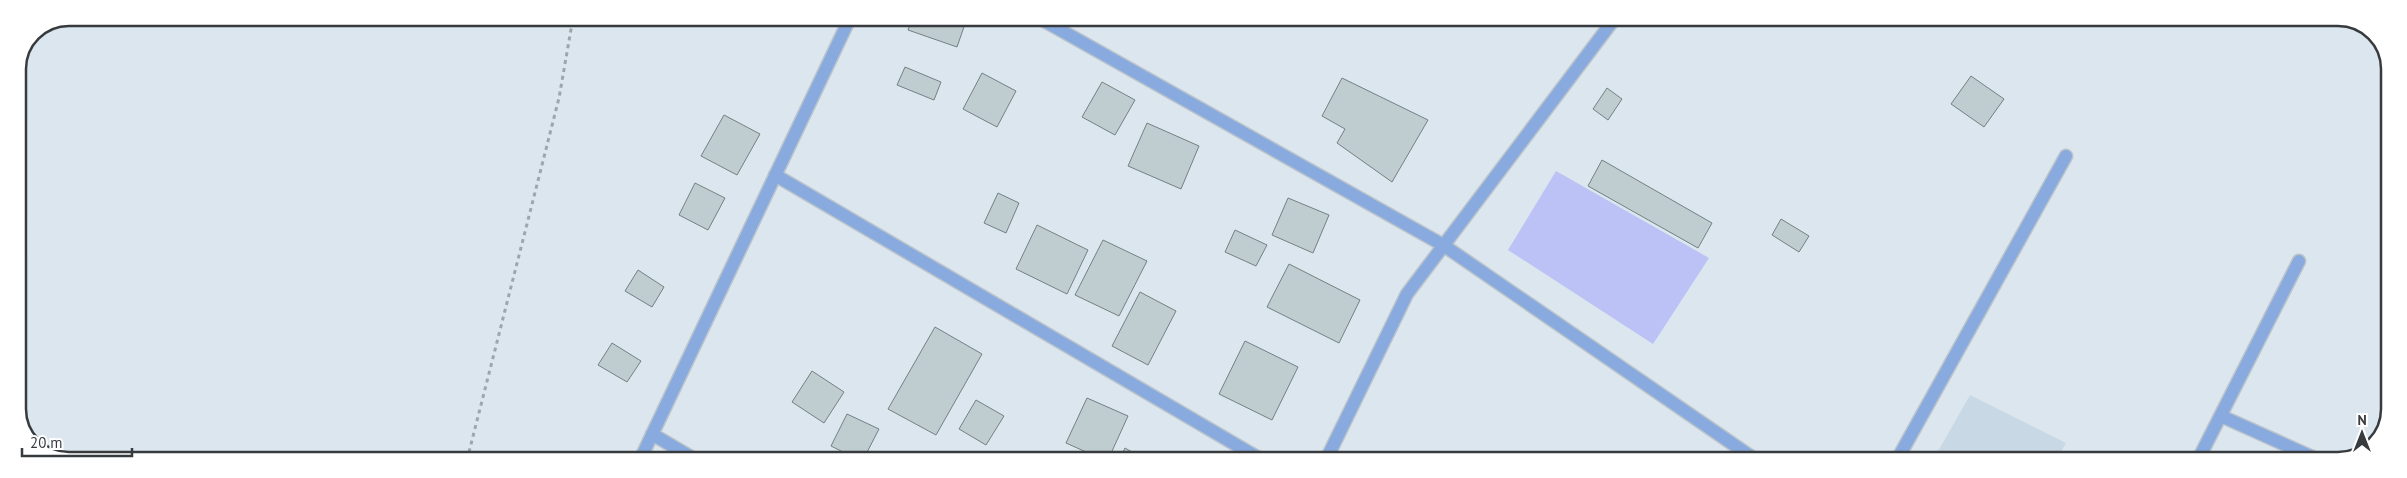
<svg xmlns="http://www.w3.org/2000/svg" width="2407" height="478" font-family="'PT Sans',sans-serif">
  <style>
    .built { fill: #c8d9e5 }
    .green { fill: #bcc2f5 }
    .building { fill: #c0cdd0; stroke: #748083 }
    .lines { fill: none; stroke-linecap: round; stroke-linejoin: round }
    .minor-casing { stroke: #bbc4cb; stroke-width: 15 }
    .path { stroke: #9ea6ac; stroke-width: 3; stroke-dasharray: 4 4; stroke-linecap: butt }
    .minor { stroke: #88aade; stroke-width: 12 }
    .rim { fill: none; stroke: #373b3e; stroke-width: 2.5 }
  </style>
  <rect width="100%" height="100%" fill="#dce6ee"/>
  <path class="built" d="M1970,395L2066,443L2056,460H1933Z"/>
  <path class="green" d="M1556,171L1709,258L1653,344L1508,250Z"/>
  <path class="building" d="M912,18H967L957,47L908,30Z
    M905,67L941,82L934,100L897,85Z
    M982,73L1016,91L997,127L963,109Z
    M1971,76L2004,99L1984,127L1951,104Z
    M1342,78L1428,120L1392,182L1337,143L1345,129L1322,116Z
    M1102,82L1135,100L1115,135L1082,117Z
    M1607,88L1622,99L1608,120L1593,109Z
    M724,115L760,134L737,175L701,156Z
    M1147,123L1199,146L1181,189L1128,166Z
    M1602,160L1712,223L1698,248L1588,186Z
    M695,183L725,198L708,230L679,215Z
    M998,193L1019,203L1006,233L984,223Z
    M1288,198L1329,215L1313,253L1272,235Z
    M1781,219L1809,236L1799,252L1772,235Z
    M1037,225L1088,250L1067,294L1016,269Z
    M1235,230L1267,245L1256,266L1225,252Z
    M1103,240L1147,261L1119,316L1075,295Z
    M1289,264L1360,300L1339,343L1267,307Z
    M638,270L664,287L652,307L625,291Z
    M1140,292L1176,311L1148,365L1112,346Z
    M935,327L982,354L936,435L888,409Z
    M1245,341L1298,367L1272,420L1219,394Z
    M612,343L641,361L627,382L598,365Z
    M812,371L844,392L824,423L792,402Z
    M1087,398L1128,416L1108,460H1104L1066,443Z
    M976,400L1004,416L986,445L959,429Z
    M847,414L879,429L863,460H859L831,446Z
    M2389,415V419L2379,435L2377,433Z
    M1125,448L1146,460H1119Z
    M886,454L896,460H883Z"/>
  <g class="lines">
    <g class="minor-casing">
      <path id="minor" d="M1039,18L1443,245L1756,460
        M775,175L1262,460
        M2221,416L2319,460
        M652,434L696,460
        M640,460L850,18
        M1326,460L1407,294L1615,18
        M1897,460L2066,156
        M2198,460L2299,261"/>
    </g>
    <path class="path" d="M467,460L559,98L573,18"/>
    <use href="#minor" class="minor"/>
  </g>
  <path d="M0 0H2407V478H0ZM69 26H2338A43 43 0 0 1 2381 69V409A43 43 0 0 1 2338 452H69A43 43 0 0 1 26 409V69A43 43 0 0 1 69 26Z" fill="#fff" fill-rule="evenodd"/>
  <path class="rim" d="M69 26H2338A43 43 0 0 1 2381 69V409A43 43 0 0 1 2338 452H69A43 43 0 0 1 26 409V69A43 43 0 0 1 69 26Z"/>
  <g transform="translate(2362 433)" stroke="#ffffff" stroke-width="4" paint-order="stroke">
  <path d="M0-4L9 19L0 12L-9 19Z" fill="#373b3e"/>
  <text y="-8" font-size="14" font-weight="bold" text-anchor="middle" fill="#373b3e">N</text>
  </g>
  <path d="M22 448v8h110v-8" fill="none" stroke="#373b3e" stroke-width="2.5"/>
  <text x="30" y="448" font-size="15" fill="#373b3e" stroke="#ffffff" stroke-width="4" paint-order="stroke">20 m</text>
</svg>
